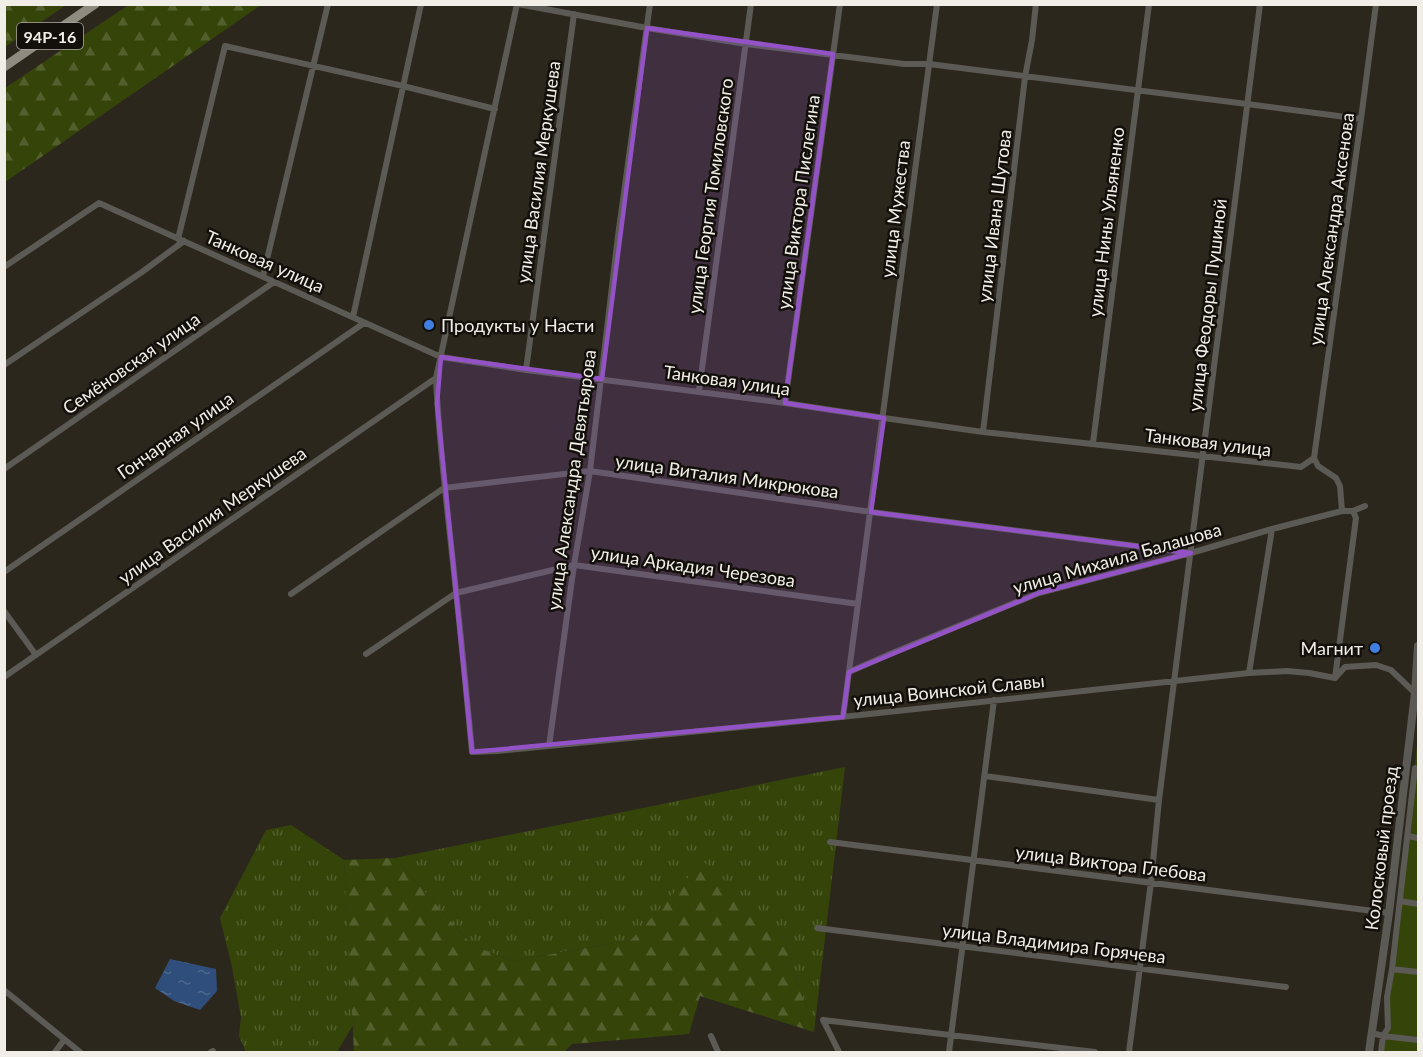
<svg xmlns="http://www.w3.org/2000/svg" width="1423" height="1057" font-family="Lato,sans-serif">
  <style>
    .grass { fill: url(#grass-tufts) }
    .forest { fill: url(#forest-firs) }
    .garden { fill: #35450a }
    .water { fill: url(#water-ripples) }
    .lines { fill: none; stroke-linecap: round; stroke-linejoin: round }
    .minor { stroke: #5c5a54; stroke-width: 6 }
    .tertiary { stroke: #5c5a54; stroke-width: 8 }
    .primary { stroke: #8f8b80; stroke-width: 9 }
    .marked { fill: #9353c7; fill-opacity: 0.2; stroke: #9353c7; stroke-width: 4.5; stroke-linejoin: round }
    .shop-dot { fill: #3f7fe0; stroke: #13100c; stroke-width: 2 }
    .labels { text-anchor: middle; dominant-baseline: central; stroke-width: 5; stroke-linejoin: round; paint-order: stroke }
    .shield { fill: #13100c; stroke: #aeaba5; stroke-width: 1.5 }
    .shield-label { font-size: 16px; font-weight: bold; fill: #f1eee7 }
    .street-label { font-size: 18px; fill: #f1eee7; stroke: #13100c }
    .poi-label { font-size: 18px; fill: #f1eee7; stroke: #13100c; text-anchor: start }
  </style>
  <defs>
    <pattern id="grass-tufts" width="24" height="20" patternUnits="userSpaceOnUse" patternTransform="scale(1.5)"><rect width="24" height="20" fill="#35450a"/><path d="M3 7l-1-3M5 7V3M7 7l1-3M15 17l-1-3M17 17v-4M19 17l1-3" fill="none" stroke="#53602e"/></pattern>
    <pattern id="forest-firs" width="22" height="20" patternUnits="userSpaceOnUse" patternTransform="scale(1.5)"><rect width="22" height="20" fill="#35450a"/><path d="M5 1l3.5 6h-7zM16 11l3.5 6h-7z" fill="#53602e"/></pattern>
    <pattern id="water-ripples" width="26" height="14" patternUnits="userSpaceOnUse" patternTransform="scale(1.5)"><rect width="26" height="14" fill="#2f4e7b"/><path d="M2 4q2-2 4 0t4 0M15 11q2-2 4 0t4 0" fill="none" stroke="#4e688e"/></pattern>
  </defs>
  <rect width="100%" height="100%" fill="#2c271d"/>
  <path class="grass" d="M845,767L814,1032L781,932L631,940L512,961L472,945L395,858Z
    M291,825L344,860L353,1025L337,1052H246L239,1036L241,1017L232,967L220,918L266,830Z"/>
  <path class="forest" d="M5,4H66V5L5,47Z
    M130,4L261,5L5,182V88Z
    M395,858L472,945L512,961L631,940L703,861L781,932L814,1032L700,996L689,1034L572,1044L564,1052H354L344,860Z"/>
  <path class="garden" d="M1418,736V1052H1382Z"/>
  <path class="water" d="M170,959L216,969L217,991L200,1010L174,1001L155,988Z"/>
  <g class="lines">
    <path class="minor" d="M518,4L647,28L746,44L904,64H929L1247,104L1361,119
      M178,239L225,46L403,86L495,109
      M4,267L99,203L441,357L526,370L785,403L884,418L983,432L1301,467L1314,458L1318,466L1336,478L1340,486L1342,511
      M263,276L328,4
      M353,317L421,4
      M4,365L142,272L184,241
      M526,370L574,14
      M436,378C439,449 449,521 456,592C462,645 467,699 472,752L497,751L832,718L1249,673L1287,671L1309,673L1335,678
      M699,391L751,4
      M785,403L840,4
      M983,432L1025,77L1032,40L1036,4
      M1093,443L1149,4
      M1314,458L1361,119L1376,4
      M4,469L274,282
      M4,572L364,323
      M291,594L444,488L590,471L871,512L1191,553
      M4,611L36,655
      M366,654L456,593L574,565L858,604
      M849,672L890,654L1039,593L1191,553L1272,529L1342,511H1353L1365,506
      M1249,673L1272,529
      M4,677L436,378L517,4
      M1335,678L1356,518L1353,511
      M1335,678L1345,667L1376,665L1391,670L1415,693H1418
      M843,717L937,4
      M549,746L574,565L590,471L618,236L650,4
      M985,776L1159,800
      M1408,836L1418,838
      M830,842L1389,913
      M1400,901L1418,904
      M817,928L1286,987
      M1392,969L1418,972
      M4,990L80,1052
      M823,1020L1095,1052
      M823,1020L839,1052
      M1372,1033L1383,1036L1418,1040
      M711,1036L718,1052
      M55,1052L64,1040
      M211,1052L213,1051
      M949,1052L994,700
      M1129,1052L1151,882L1159,800L1260,4
      M1381,1052L1383,1036L1388,1028L1387,997L1392,969L1415,768L1418,769"/>
    <path class="tertiary" d="M1369,1052L1389,913L1415,693L1418,646"/>
    <path class="primary" d="M4,67L95,4"/>
  </g>
  <path class="marked" d="M647,28L833,54L785,403L884,418L871,512L1191,553L1039,593L849,672L843,717L472,752L437,404L441,357L602,379Z"/>
  <g class="shop-dot">
    <circle cx="429" cy="325" r="6"/>
    <circle cx="1375" cy="648" r="6"/>
  </g>
  <g class="labels">
    <rect class="shield" x="17" y="23" width="66" height="26" rx="4.5"/>
    <g class="shield-label">
      <text x="50" y="36">94Р-16</text>
    </g>
    <g class="street-label">
      <text transform="translate(538 172) rotate(-82)">улица Василия Меркушева</text>
      <text transform="translate(710 196) rotate(-82)">улица Георгия Томиловского</text>
      <text transform="translate(798 202) rotate(-82)">улица Виктора Пислегина</text>
      <text transform="translate(895 209) rotate(-83)">улица Мужества</text>
      <text transform="translate(994 216) rotate(-83)">улица Ивана Шутова</text>
      <text transform="translate(1106 222) rotate(-83)">улица Нины Ульяненко</text>
      <text transform="translate(1331 229) rotate(-82)">улица Александра Аксенова</text>
      <text transform="translate(265 261) rotate(24)">Танковая улица</text>
      <text transform="translate(1207 305) rotate(-83)">улица Феодоры Пушиной</text>
      <text transform="translate(131 363) rotate(-35)">Семёновская улица</text>
      <text transform="translate(727 380) rotate(8)">Танковая улица</text>
      <text transform="translate(175 435) rotate(-35)">Гончарная улица</text>
      <text transform="translate(1208 442) rotate(7)">Танковая улица</text>
      <text transform="translate(727 476) rotate(8)">улица Виталия Микрюкова</text>
      <text transform="translate(571 480) rotate(-82)">улица Александра Девятьярова</text>
      <text transform="translate(212 515) rotate(-35)">улица Василия Меркушева</text>
      <text transform="translate(1117 558) rotate(-16)">улица Михаила Балашова</text>
      <text transform="translate(693 566) rotate(8)">улица Аркадия Черезова</text>
      <text transform="translate(949 690) rotate(-6)">улица Воинской Славы</text>
      <text transform="translate(1381 848) rotate(-83)">Колосковый проезд</text>
      <text transform="translate(1111 863) rotate(7)">улица Виктора Глебова</text>
      <text transform="translate(1054 943) rotate(7)">улица Владимира Горячева</text>
    </g>
    <g class="poi-label">
      <text x="441" y="325">Продукты у Насти</text>
      <text x="1363" y="648" text-anchor="end">Магнит</text>
    </g>
  </g>
  <rect width="1423" height="1057" fill="none" stroke="#f1eee7" stroke-width="12"/>
</svg>
